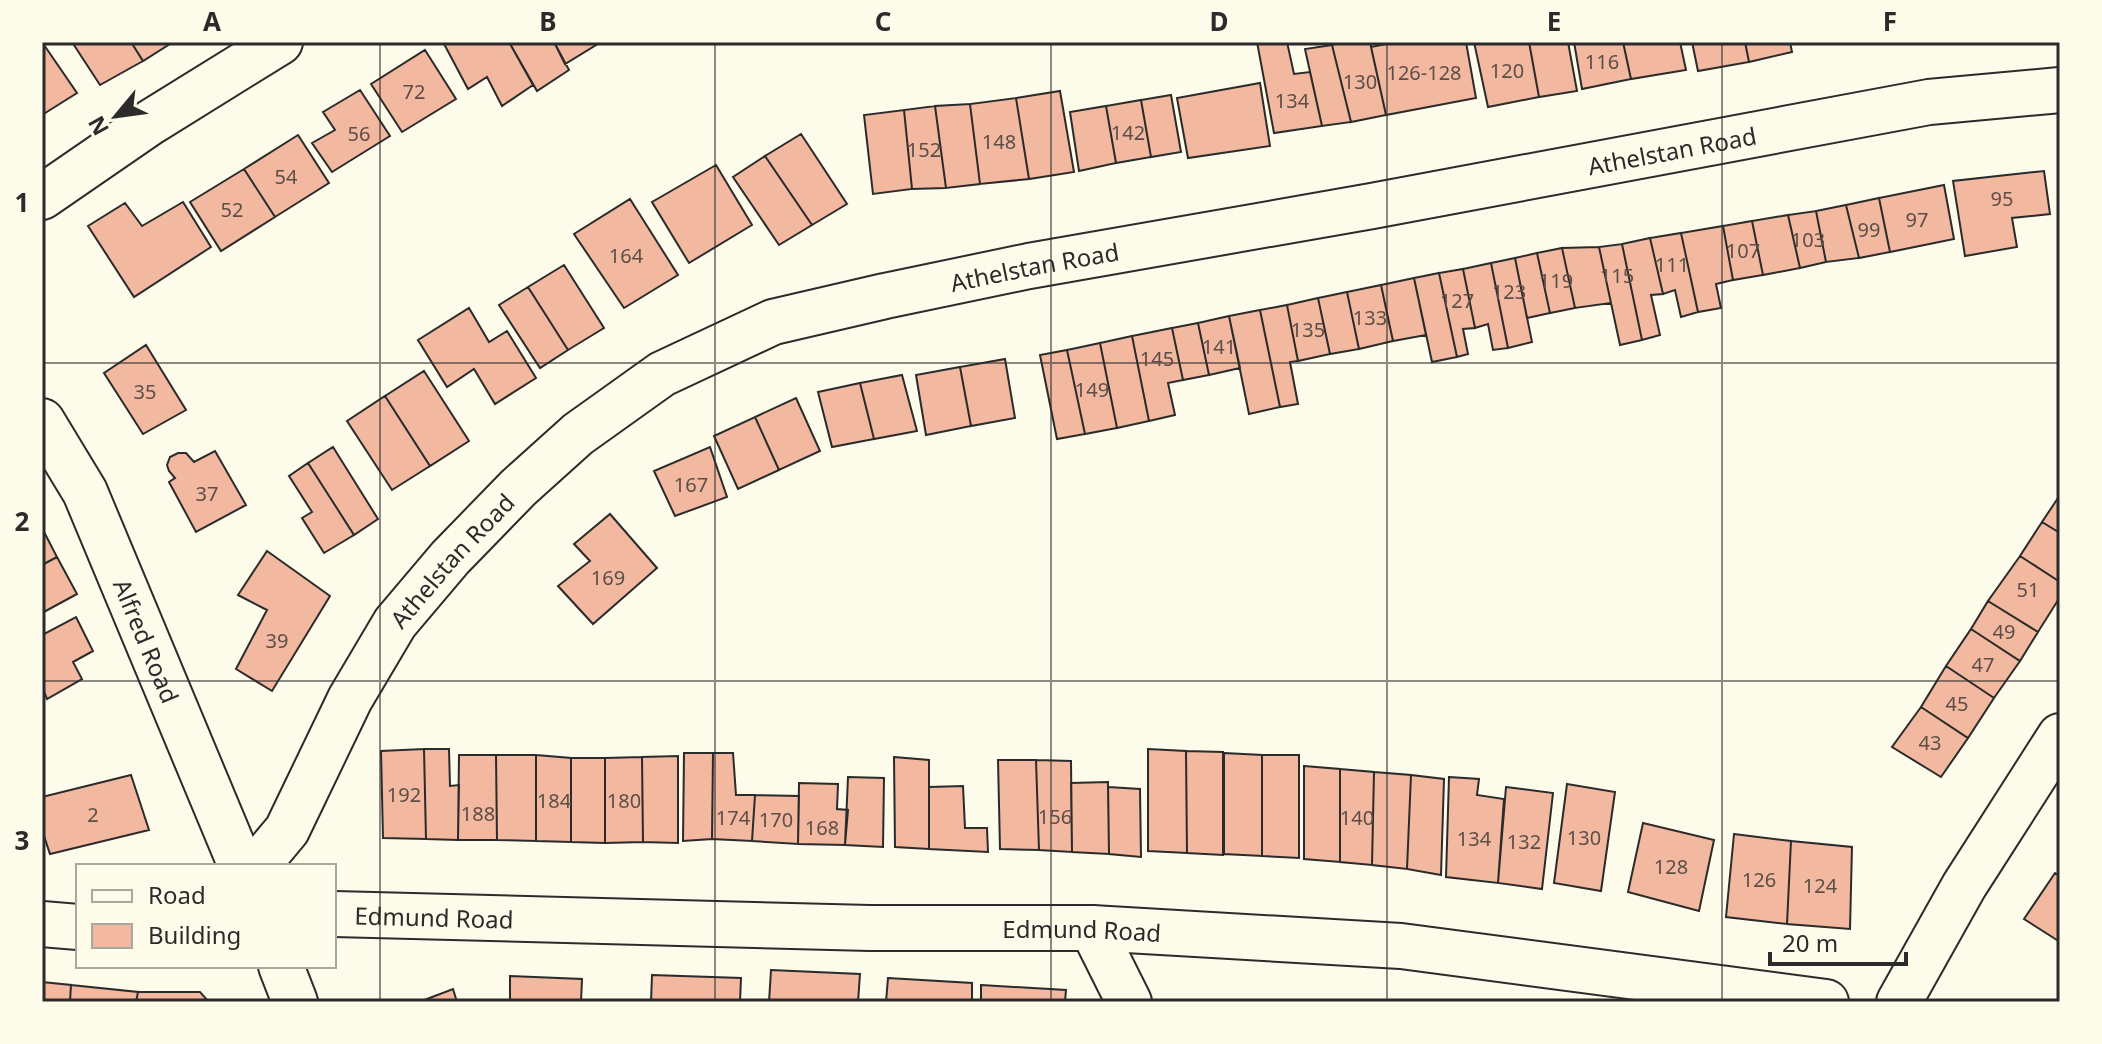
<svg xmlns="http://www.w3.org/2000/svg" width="2102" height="1044" font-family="'Noto Sans',sans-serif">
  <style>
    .building { fill: #f2b8a0; stroke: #2b2b2b; stroke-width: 2 }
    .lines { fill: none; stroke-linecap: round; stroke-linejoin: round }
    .minor-casing { stroke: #2b2b2b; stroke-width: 48 }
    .minor { stroke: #fdfbea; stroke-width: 44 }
    .grid { fill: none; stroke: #2b2b2b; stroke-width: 2; stroke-opacity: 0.55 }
    .labels { text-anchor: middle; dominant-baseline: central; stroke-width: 6; stroke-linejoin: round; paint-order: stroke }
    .number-label { font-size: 20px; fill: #5d4e48 }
    .street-label { font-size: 24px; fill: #2b2b2b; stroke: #fdfbea }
    .neatline { fill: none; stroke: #2b2b2b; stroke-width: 3 }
    .grid-label { font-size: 26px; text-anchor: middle; font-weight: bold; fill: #2b2b2b }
  </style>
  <rect width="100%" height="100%" fill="#fdfbea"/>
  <path class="building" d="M42,42L77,93L42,115Z
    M72,42H131L143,61L100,85Z
    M131,42H173L143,61Z
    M443,42H509L533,85L502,106L487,77L468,89Z
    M509,42H554L569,70L537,91Z
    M554,42H601L565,64Z
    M1257,42H1287L1294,74L1310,72L1322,126L1274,133Z
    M1342,42H1370L1386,115L1351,122L1332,45Z
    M1396,42H1466L1476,98L1386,115L1371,47Z
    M1474,42H1529L1539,97L1488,107Z
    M1529,42H1568L1577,91L1539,97Z
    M1574,42H1623L1631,79L1582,89Z
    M1623,42H1680L1686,70L1631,79Z
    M1692,42H1745L1749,62L1698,71Z
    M1745,42H1790L1792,52L1749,62Z
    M1332,45L1351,122L1322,126L1305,49Z
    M425,50L456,99L402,132L371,84Z
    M1260,83L1270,146L1188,158L1177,98Z
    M360,90L390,136L332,172L312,143L335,130L323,112Z
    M1060,91L1074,172L1029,179L1016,98Z
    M1171,95L1181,152L1151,157L1141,100Z
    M1016,98L1029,179L980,184L970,104Z
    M1141,100L1151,157L1116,163L1106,106Z
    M970,104L980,184L946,188L935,106Z
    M935,106L946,188L912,189L904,110Z
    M1106,106L1116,163L1079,171L1070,112Z
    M904,110L912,189L873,194L864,115Z
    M801,134L847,204L812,225L765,156Z
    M298,135L329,183L275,217L244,169Z
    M765,156L812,225L779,245L733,177Z
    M716,165L752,225L689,263L652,202Z
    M244,169L275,217L221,251L190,202Z
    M2044,171L2050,214L2012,218L2017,247L1965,256L1953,181Z
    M1944,185L1954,239L1890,252L1879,198Z
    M1879,198L1890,252L1859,258L1846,205Z
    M630,199L678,275L624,308L574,234Z
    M183,202L211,247L134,297L88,226L125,203L142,226Z
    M1846,205L1859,258L1826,262L1816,211Z
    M1816,211L1826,262L1800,268L1788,215Z
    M1788,215L1800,268L1763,275L1752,221Z
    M1752,221L1763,275L1733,280L1723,226Z
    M1723,226L1733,280L1716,284L1721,308L1698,312L1681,233Z
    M1681,233L1698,312L1681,317L1675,290L1663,294L1650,238Z
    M1650,238L1663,294L1651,295L1660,335L1642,340L1622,244Z
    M1622,244L1642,340L1620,345L1599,247Z
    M1599,247L1611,303L1575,308L1562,248Z
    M1562,248L1575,308L1550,313L1537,253Z
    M1537,253L1550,313L1527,318L1515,258Z
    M1515,258L1532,342L1508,348L1491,263Z
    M1491,263L1508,348L1493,350L1488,324L1475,328L1463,269Z
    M564,265L604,328L568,350L528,287Z
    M1463,269L1475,328L1463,329L1468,354L1457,357L1439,273Z
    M1439,273L1457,357L1432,362L1414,278Z
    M1414,278L1426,335L1393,341L1381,285Z
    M1381,285L1393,341L1359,349L1347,292Z
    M528,287L568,350L540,368L499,305Z
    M1347,292L1359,349L1330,354L1318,298Z
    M1318,298L1330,354L1298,361L1287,305Z
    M1287,305L1298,361L1290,362L1298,404L1280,407L1260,310Z
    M469,308L489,342L507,331L536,378L495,404L474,369L447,387L418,340Z
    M1260,310L1280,407L1249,414L1229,316Z
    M1229,316L1240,368L1209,375L1198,323Z
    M1198,323L1209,375L1183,380L1172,328Z
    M1172,328L1183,380L1168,383L1175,415L1149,421L1132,336Z
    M1132,336L1149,421L1117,428L1100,343Z
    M1100,343L1117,428L1085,434L1067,350Z
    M146,345L186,410L143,434L104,373Z
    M1067,350L1085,434L1057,439L1040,355Z
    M1005,359L1015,418L971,426L960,367Z
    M960,367L971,426L926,435L916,375Z
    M424,371L469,441L430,466L385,396Z
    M902,375L917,431L874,439L860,383Z
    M860,383L874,439L832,447L818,392Z
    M385,396L430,466L392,490L347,421Z
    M796,398L820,451L779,470L755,417Z
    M755,417L779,470L738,489L714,436Z
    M333,447L378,519L354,535L308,463Z
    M710,447L727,497L675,516L654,471Z
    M215,451L246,505L196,532L169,482L175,478L169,471L167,465L170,457L178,453H186L194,462Z
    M308,463L354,535L324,553L302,518L312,512L289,476Z
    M2060,495V533L2042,522Z
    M610,514L657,568L593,624L558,586L590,561L574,544Z
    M2042,522L2060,533V582L2020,556Z
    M42,528L57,557L42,565Z
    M267,551L330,596L272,691L236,669L267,610L238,595Z
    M2020,556L2060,582V597L2038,632L1988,601Z
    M57,557L77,594L42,613V565Z
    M1988,601L2038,632L2020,661L1971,629Z
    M76,617L93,651L73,662L82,679L47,699L42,686V635Z
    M1971,629L2020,661L1994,698L1946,666Z
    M1946,666L1994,698L1968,738L1921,707Z
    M1921,707L1968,738L1941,777L1892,747Z
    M424,749L426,839L383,838L381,751Z
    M424,749H449L450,786L459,785L458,840L426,839Z
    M1148,749L1186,751L1187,853L1148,851Z
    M1186,751L1223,752V855L1187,853Z
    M684,753H713L712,839L683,841Z
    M713,753H733L736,795H755L752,841L712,839Z
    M1224,753L1262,755V856L1224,854Z
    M459,755H496L497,840H458Z
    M496,755H536V841L497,840Z
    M536,755L571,758V842L536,841Z
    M1262,755H1299V858L1262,856Z
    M678,756V843L643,842L642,757Z
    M642,757L643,842L605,843V758Z
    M894,757L929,760V849L895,847Z
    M571,758H605V843L571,842Z
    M998,760H1036L1039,850L1000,849Z
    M1036,760L1071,761L1072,852L1039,850Z
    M1304,766L1340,769V862L1304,859Z
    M1340,769L1374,772L1372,865L1340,862Z
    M1374,772L1411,775L1407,869L1372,865Z
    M131,775L149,830L50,854L42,830V797Z
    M1411,775L1444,779L1441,875L1407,869Z
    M848,777L884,778L883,847L845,845Z
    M1449,777L1479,779L1477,795L1504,799L1498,883L1446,877Z
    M1108,782L1109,854L1072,852L1071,783Z
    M799,783L838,784L837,809L848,810L845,845L798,844Z
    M1567,784L1615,792L1601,891L1554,883Z
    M963,786L965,828H987L988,852L929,849V787Z
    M1108,787L1140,789L1141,857L1109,854Z
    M1506,787L1553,793L1542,889L1498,883Z
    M755,795L799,796L798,844L752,841Z
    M1643,823L1714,840L1699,911L1628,892Z
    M1734,834L1791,841L1787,924L1726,917Z
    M1791,841L1852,847L1850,929L1787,924Z
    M2055,873L2060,876V942L2024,919Z
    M771,970L860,974L858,1002H769Z
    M652,975L741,978L740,1002H651Z
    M510,976L582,979L581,1002H510Z
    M888,978L972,983V1002H886Z
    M42,982L71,985L70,1002H42Z
    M71,985L138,992L136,1002H70Z
    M981,985L1066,990L1065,1002H981Z
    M453,989L457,1002H419Z
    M138,992H200L209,1002H136Z"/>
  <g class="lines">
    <g class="minor-casing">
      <g id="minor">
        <path d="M42,197L151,122L280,42"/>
        <path id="s1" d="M42,421L85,492L241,866"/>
        <path id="s2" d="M253,866L267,854L287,830L350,699L395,623L450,558L518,488L578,434L662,374L773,322L885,296L1029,266L1372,206L1929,102L2060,90"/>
        <path id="s3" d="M334,914L870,928H1092L1401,946L1826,1002"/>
        <path d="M42,924L78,927"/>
        <path d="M1092,928L1129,1002"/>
        <path d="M281,966L295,1002"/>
        <path d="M1899,1002L1964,886L2060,736"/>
      </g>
    </g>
    <use href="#minor" class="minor"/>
  </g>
  <path class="grid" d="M380,42V1002M715,42V1002M1051,42V1002M1387,42V1002M1722,42V1002M42,363H2060M42,681H2060"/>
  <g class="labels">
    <g class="number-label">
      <text x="1602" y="61">116</text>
      <text x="1507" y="70">120</text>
      <text x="1424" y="72">126-128</text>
      <text x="1360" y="81">130</text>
      <text x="414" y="91">72</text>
      <text x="1292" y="100">134</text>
      <text x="1128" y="132">142</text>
      <text x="359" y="133">56</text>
      <text x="999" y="141">148</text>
      <text x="924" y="149">152</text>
      <text x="286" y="176">54</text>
      <text x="2002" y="198">95</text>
      <text x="232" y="209">52</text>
      <text x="1917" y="219">97</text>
      <text x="1869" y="229">99</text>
      <text x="1808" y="239">103</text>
      <text x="1743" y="250">107</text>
      <text x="626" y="255">164</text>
      <text x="1672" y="264">111</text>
      <text x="1617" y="275">115</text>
      <text x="1556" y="280">119</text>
      <text x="1509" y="291">123</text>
      <text x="1457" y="300">127</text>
      <text x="1370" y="317">133</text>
      <text x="1308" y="329">135</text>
      <text x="1219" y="346">141</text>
      <text x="1157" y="358">145</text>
      <text x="1092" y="389">149</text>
      <text x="145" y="391">35</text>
      <text x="691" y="484">167</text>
      <text x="207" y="493">37</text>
      <text x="608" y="577">169</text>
      <text x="2028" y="589">51</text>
      <text x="2004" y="631">49</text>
      <text x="277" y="640">39</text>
      <text x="1983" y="664">47</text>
      <text x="1957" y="703">45</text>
      <text x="1930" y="742">43</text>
      <text x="404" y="794">192</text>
      <text x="554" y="800">184</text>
      <text x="624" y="800">180</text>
      <text x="478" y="813">188</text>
      <text x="93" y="814">2</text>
      <text x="1055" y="816">156</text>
      <text x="733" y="817">174</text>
      <text x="1357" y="817">140</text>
      <text x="776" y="819">170</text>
      <text x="822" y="827">168</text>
      <text x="1584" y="837">130</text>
      <text x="1474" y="838">134</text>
      <text x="1524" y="841">132</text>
      <text x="1671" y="866">128</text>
      <text x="1759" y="879">126</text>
      <text x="1820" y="885">124</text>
    </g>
    <g class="street-label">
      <text stroke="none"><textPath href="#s2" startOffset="1688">Athelstan Road</textPath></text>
      <text stroke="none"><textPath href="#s2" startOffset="1040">Athelstan Road</textPath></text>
      <text stroke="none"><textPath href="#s2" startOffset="368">Athelstan Road</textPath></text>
      <text stroke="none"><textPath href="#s1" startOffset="244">Alfred Road</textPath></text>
      <text stroke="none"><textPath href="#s3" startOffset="100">Edmund Road</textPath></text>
      <text stroke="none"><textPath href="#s3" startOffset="748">Edmund Road</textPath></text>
    </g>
  </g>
  <rect width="2102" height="1044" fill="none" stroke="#fdfbea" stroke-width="88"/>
  <rect x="76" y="864" width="260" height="104" fill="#fdfbea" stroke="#a9a89e" stroke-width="2"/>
  <rect x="92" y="890" width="40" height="12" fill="#fdfbea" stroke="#a9a89e" stroke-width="2"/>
  <text x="148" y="904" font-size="24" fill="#2b2b2b">Road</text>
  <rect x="92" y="924" width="40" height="24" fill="#f2b8a0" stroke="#a9a89e" stroke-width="2"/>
  <text x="148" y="944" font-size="24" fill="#2b2b2b">Building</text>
  <g transform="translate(116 116) rotate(241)" stroke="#fdfbea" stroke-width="6" paint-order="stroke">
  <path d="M0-6L14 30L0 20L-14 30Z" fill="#2b2b2b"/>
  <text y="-12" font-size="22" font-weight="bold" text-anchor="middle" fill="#2b2b2b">N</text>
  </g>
  <path d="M1770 952v12h136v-12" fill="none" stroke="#2b2b2b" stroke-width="4"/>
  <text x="1782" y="952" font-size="24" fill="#2b2b2b" stroke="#fdfbea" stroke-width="6" paint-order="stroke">20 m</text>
  <rect x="44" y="44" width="2014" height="956" class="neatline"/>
  <g class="grid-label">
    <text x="212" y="31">A</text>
    <text x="548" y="31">B</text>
    <text x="883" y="31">C</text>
    <text x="1219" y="31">D</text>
    <text x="1554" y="31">E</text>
    <text x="1890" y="31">F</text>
    <text x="22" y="212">1</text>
    <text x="22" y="531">2</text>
    <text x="22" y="850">3</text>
  </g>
</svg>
